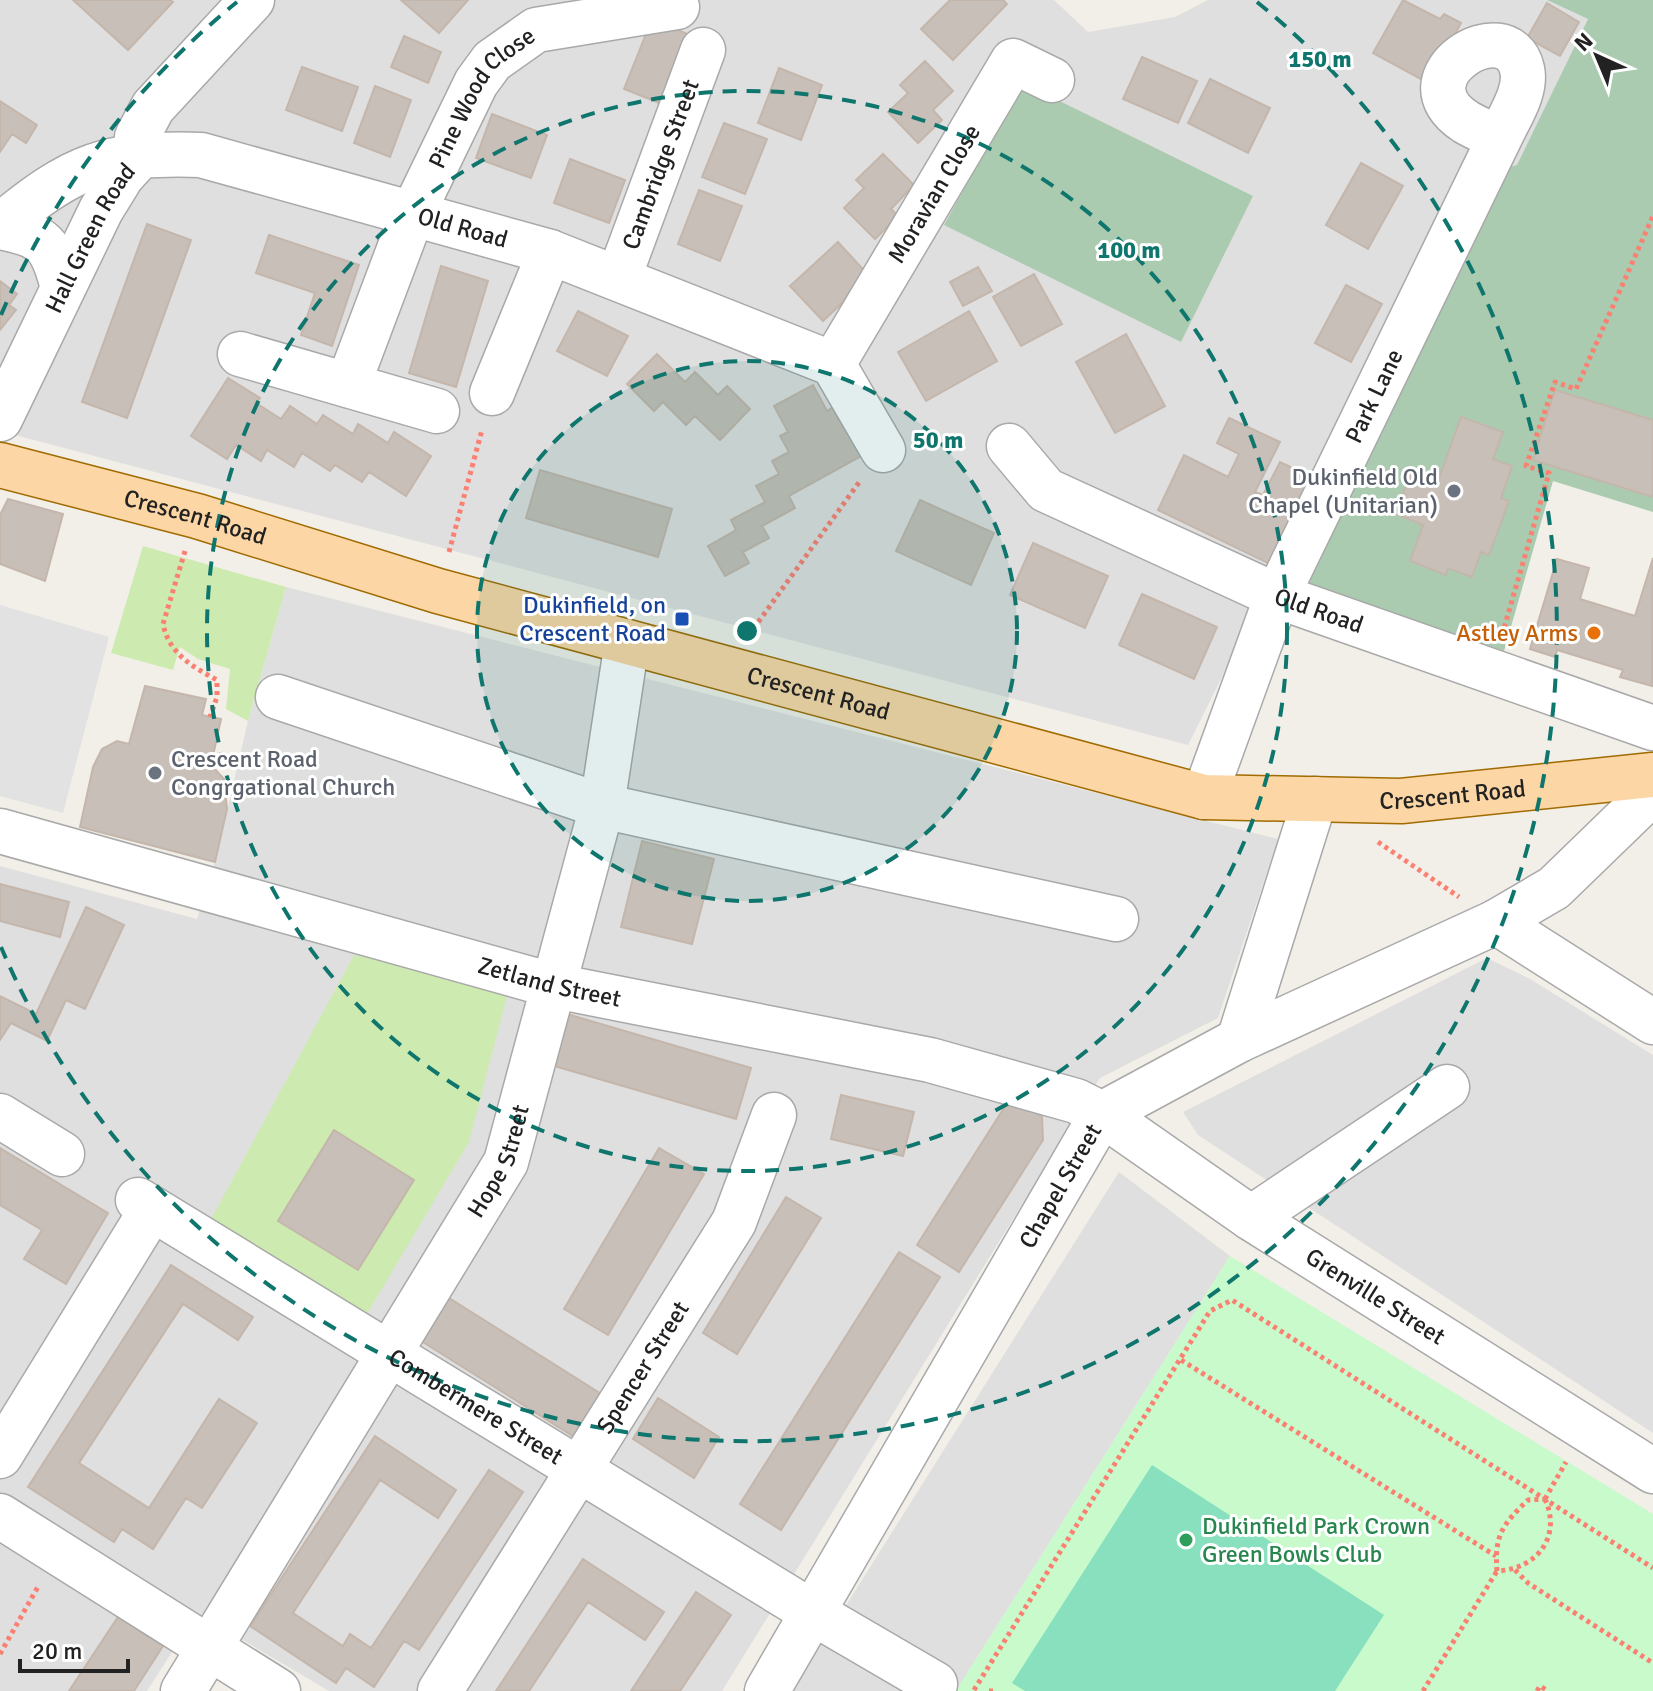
<svg xmlns="http://www.w3.org/2000/svg" width="1653" height="1691" font-family="Signika,sans-serif">
  <style>
    .residential { fill: #e0dfdf }
    .grass { fill: #cdebb0 }
    .cemetery { fill: #aacbaf }
    .park { fill: #c8facc }
    .pitch { fill: #88e0be }
    .parking { fill: #e2e2e2 }
    .building { fill: #c7bfb8; stroke: #c4b6ab; stroke-width: 2 }
    .lines { fill: none; stroke-linecap: round; stroke-linejoin: round }
    .minor-casing { stroke: #a9a9a9; stroke-width: 47 }
    .major-casing { stroke: #a06b00; stroke-width: 47 }
    .path { stroke: #fa8072; stroke-width: 5; stroke-dasharray: 4 4; stroke-linecap: butt }
    .minor { stroke: #fff; stroke-width: 44 }
    .major { stroke: #fcd6a4; stroke-width: 44 }
    .ring { fill: none; stroke: #0f766e; stroke-width: 4; stroke-dasharray: 14 10 }
    .worship-dot { fill: #6b7280; stroke: #fff; stroke-width: 3 }
    .transit-dot { fill: #1a4fb4; stroke: #fff; stroke-width: 3 }
    .food-dot { fill: #e8710a; stroke: #fff; stroke-width: 3 }
    .leisure-dot { fill: #2e9e5b; stroke: #fff; stroke-width: 3 }
    .labels { text-anchor: middle; dominant-baseline: central; stroke-width: 6; stroke-linejoin: round; paint-order: stroke }
    .street-label { font-size: 24px; fill: #222; stroke: #fff }
    .worship-label { font-size: 24px; fill: #5b616d; stroke: #fff; text-anchor: end }
    .transit-label { font-size: 24px; fill: #164399; stroke: #fff; text-anchor: end }
    .food-label { font-size: 24px; fill: #c56008; stroke: #fff; text-anchor: end }
    .leisure-label { font-size: 24px; fill: #27864d; stroke: #fff; text-anchor: start }
    .centre { fill: #0f766e; stroke: #fff; stroke-width: 4 }
    .ring-label { font-size: 24px; text-anchor: middle; font-weight: bold; fill: #0f766e; stroke: #fff; stroke-width: 6; stroke-linejoin: round; paint-order: stroke }
  </style>
  <rect width="100%" height="100%" fill="#f2efe9"/>
  <path class="residential" d="M0,0H1054L1088,32L1175,17L1208,0H1547L1588,19L1517,166L1474,173L1188,745L0,431Z
    M286,587L1278,839L1218,1018L1100,1078L722,1691H329L197,1613L147,1691H0V866L197,919L215,862L248,721Z
    M1487,958L1530,979L1653,1055V1433L1198,1135L1183,1112Z
    M1119,1172L1230,1256L956,1691H792Z"/>
  <path class="grass" d="M143,546L286,587L248,721L226,709L230,669L198,659L180,647L173,670L111,653Z
    M354,955L510,985L469,1142L367,1314L209,1223Z"/>
  <path class="cemetery" d="M1547,0H1653V512L1553,481L1504,651L1296,580L1497,170L1517,165L1588,19Z
    M1023,83L1253,196L1181,342L944,225Z"/>
  <path class="park" d="M1230,1256L1653,1514V1691H956Z"/>
  <path class="pitch" d="M1152,1465L1384,1615L1335,1691H1025L1012,1683Z"/>
  <path class="parking" d="M0,605L109,637L63,813L0,796Z"/>
  <path class="building" d="M73,0H170L173,2L128,50Z
    M401,0H468L439,33Z
    M950,0H1003L1007,4L953,60L921,29Z
    M1403,0L1440,19L1444,14L1461,23L1428,83L1373,53Z
    M1547,3L1579,22L1560,56L1527,38Z
    M652,19L692,36L664,105L624,89Z
    M404,36L441,52L428,83L391,67Z
    M1142,57L1197,81L1178,123L1123,99Z
    M925,61L953,91L933,110L942,120L918,143L888,112L908,93L900,85Z
    M302,67L358,87L342,131L286,110Z
    M779,68L822,85L801,140L758,123Z
    M1210,79L1270,108L1248,153L1188,123Z
    M375,86L411,100L390,157L354,143Z
    M0,101L37,125L26,143L12,134L0,152Z
    M492,114L547,135L531,178L476,158Z
    M724,123L767,139L745,194L702,177Z
    M883,154L914,185L891,209L898,216L875,239L844,208L864,188L856,180Z
    M570,159L625,180L609,223L554,203Z
    M1361,163L1403,186L1368,249L1326,225Z
    M699,190L742,206L720,261L678,244Z
    M147,224L191,240L127,418L82,402Z
    M269,235L359,265L332,346L301,335L315,293L256,273Z
    M838,242L870,277L823,321L790,286Z
    M441,266L488,281L456,387L409,373Z
    M978,267L992,291L963,306L950,282Z
    M1034,274L1062,324L1021,346L993,297Z
    M0,281L17,294L9,305L16,310L0,330Z
    M1346,285L1382,304L1351,362L1315,343Z
    M578,311L628,336L607,376L557,351Z
    M969,311L997,361L926,401L898,352Z
    M1126,334L1165,406L1115,433L1076,362Z
    M657,354L685,382L695,372L718,395L727,386L750,409L720,440L695,416L686,425L663,402L654,411L627,384Z
    M228,378L260,398L256,403L281,419L290,406L317,424L323,415L353,434L358,424L388,443L394,432L431,456L406,496L369,472L362,482L335,465L330,471L302,453L294,467L267,450L261,461L236,445L227,459L191,436Z
    M813,385L827,411L836,405L863,455L789,496L795,508L762,526L769,538L743,552L749,563L725,576L708,546L736,530L731,520L765,502L756,486L779,474L772,461L789,452L780,436L788,432L774,406Z
    M1555,390L1653,420V497L1533,460Z
    M1461,417L1503,432L1493,459L1512,466L1501,498L1509,501L1489,555L1481,552L1472,577L1448,568L1446,575L1410,561L1423,525L1396,514L1410,474L1437,484Z
    M1229,418L1280,442L1255,492L1263,495L1280,462L1314,478L1272,565L1158,510L1184,455L1228,477L1239,454L1217,443Z
    M540,470L672,509L658,557L526,518Z
    M8,499L63,514L45,581L0,564V515Z
    M920,500L994,533L971,585L896,551Z
    M1033,543L1108,576L1085,628L1010,595Z
    M1653,558L1652,686L1620,677L1623,670L1557,650L1555,657L1530,649L1557,559L1589,568L1580,599L1635,616Z
    M1142,594L1217,627L1194,679L1119,645Z
    M145,686L206,699L202,715L221,719L211,765L224,779L227,809L215,862L80,827L93,767L102,749L117,741L129,744Z
    M642,841L714,859L692,944L621,927Z
    M0,884L69,902L60,937L0,921Z
    M86,907L124,925L85,1009L66,1000L47,1041L11,1023L0,1040V996L36,1014Z
    M567,1014L751,1068L736,1119L551,1065Z
    M841,1095L914,1112L903,1156L831,1139Z
    M1011,1097L1042,1117L1043,1140L959,1272L917,1245Z
    M334,1130L414,1180L358,1270L278,1221Z
    M0,1148L108,1213L66,1284L24,1259L42,1230L0,1205Z
    M659,1148L704,1174L608,1335L564,1309Z
    M786,1197L821,1218L737,1354L703,1333Z
    M899,1252L940,1277L781,1530L740,1504Z
    M171,1265L253,1317L238,1340L183,1304L79,1463L149,1508L219,1399L257,1423L202,1508L186,1498L153,1549L122,1529L114,1542L28,1487Z
    M446,1296L603,1395L576,1438L418,1339Z
    M658,1398L719,1437L694,1478L633,1439Z
    M375,1436L456,1490L438,1518L380,1480L293,1613L343,1646L350,1634L371,1648L489,1470L523,1492L419,1650L404,1641L374,1687L346,1668L336,1683L250,1626Z
    M583,1559L664,1612L645,1640L588,1602L529,1691H496Z
    M696,1592L731,1615L680,1691H631Z
    M118,1617L163,1646L134,1691H69Z"/>
  <g class="lines">
    <g class="minor-casing">
      <g id="minor">
        <path d="M143,153L137,137L153,107L252,0"/>
        <path id="s1" d="M0,226C73,165 107,152 201,155L550,252L833,364L883,450"/>
        <path d="M0,227C44,235 52,244 63,288"/>
        <path id="s2" d="M619,277L703,50"/>
        <path d="M240,354L437,411"/>
        <path id="s3" d="M833,364L1013,61L1052,80"/>
        <path id="s4" d="M348,385L412,215L476,83L492,61L536,30L677,7"/>
        <path d="M492,393L550,252"/>
        <path id="s5" d="M0,419L101,210L122,176L143,153"/>
        <path id="s6" d="M1009,446L1046,490L1277,596L1653,728"/>
        <path d="M278,697L602,806L1116,919"/>
        <path id="s7" d="M1204,797L1277,596L1502,133C1511,114 1527,90 1522,69C1508,9 1396,77 1466,122C1476,128 1488,133 1499,138"/>
        <path id="s8" d="M0,831L555,986L930,1060L1076,1101L1102,1114L1251,1218L1653,1471"/>
        <path d="M1496,922L1653,1022"/>
        <path d="M1239,1040L1315,799"/>
        <path d="M0,1116L62,1154"/>
        <path id="s9" d="M138,1200L815,1614L935,1684"/>
        <path d="M1251,1218L1447,1087"/>
        <path d="M0,1456L152,1209"/>
        <path d="M0,1516L278,1691"/>
        <path id="s10" d="M183,1691L506,1162L602,806L627,642"/>
        <path id="s11" d="M440,1691L734,1222L774,1115"/>
        <path id="s12" d="M767,1691L1102,1114L1239,1040L1496,922L1554,888L1653,792"/>
      </g>
    </g>
    <g class="major-casing">
      <g id="major">
        <path id="s13" d="M0,465L197,516L438,591L1204,797L1401,801L1653,775"/>
      </g>
    </g>
    <path class="path" d="M185,551L163,624C169,654 193,667 217,680V697L210,717
      M449,552L482,430
      M749,635L860,481
      M1502,635L1549,473L1526,466L1555,382L1576,389L1653,216
      M1378,842L1459,897
      M1181,1360L1496,1556
      M1545,1499C1562,1537 1537,1569 1497,1571C1494,1535 1503,1524 1528,1500Z
      M1545,1499L1566,1462
      M1515,1570L1528,1583L1653,1663
      M0,1654L39,1585
      M974,1690L1210,1311L1232,1300L1653,1568
      M989,1691H995
      M1423,1691L1497,1571
      M1537,1691L1540,1686L1548,1691"/>
    <use href="#minor" class="minor"/>
    <use href="#major" class="major"/>
  </g>
  <circle cx="747" cy="631" r="270" fill="#0f766e" fill-opacity=".12"/>
  <g class="ring">
    <circle cx="747" cy="631" r="270"/>
    <circle cx="747" cy="631" r="540"/>
    <path d="M1 315A810 810 0 0 1 237 2M1257 2A810 810 0 1 1 1 947"/>
  </g>
  <g class="worship-dot">
    <circle cx="1454" cy="491" r="8"/>
    <circle cx="155" cy="773" r="8"/>
  </g>
  <rect class="transit-dot" x="674" y="611" width="16" height="16" rx="4"/>
  <circle class="food-dot" cx="1594" cy="633" r="8"/>
  <circle class="leisure-dot" cx="1186" cy="1540" r="8"/>
  <g class="labels">
    <g class="street-label">
      <text stroke="none"><textPath href="#s4" startOffset="320">Pine Wood Close</textPath></text>
      <text stroke="none"><textPath href="#s2" startOffset="120">Cambridge Street</textPath></text>
      <text stroke="none"><textPath href="#s3" startOffset="198">Moravian Close</textPath></text>
      <text stroke="none"><textPath href="#s1" startOffset="492">Old Road</textPath></text>
      <text stroke="none"><textPath href="#s5" startOffset="202">Hall Green Road</textPath></text>
      <text stroke="none"><textPath href="#s7" startOffset="436">Park Lane</textPath></text>
      <text stroke="none"><textPath href="#s13" startOffset="202">Crescent Road</textPath></text>
      <text stroke="none"><textPath href="#s6" startOffset="356">Old Road</textPath></text>
      <text stroke="none"><textPath href="#s13" startOffset="850">Crescent Road</textPath></text>
      <text stroke="none"><textPath href="#s13" startOffset="1498">Crescent Road</textPath></text>
      <text stroke="none"><textPath href="#s8" startOffset="570">Zetland Street</textPath></text>
      <text stroke="none"><textPath href="#s10" startOffset="618">Hope Street</textPath></text>
      <text stroke="none"><textPath href="#s12" startOffset="584">Chapel Street</textPath></text>
      <text stroke="none"><textPath href="#s8" startOffset="1468">Grenville Street</textPath></text>
      <text stroke="none"><textPath href="#s11" startOffset="382">Spencer Street</textPath></text>
      <text stroke="none"><textPath href="#s9" startOffset="396">Combermere Street</textPath></text>
    </g>
    <g class="worship-label">
      <text x="1438" y="477">Dukinfield Old<tspan x="1438" dy="28">Chapel (Unitarian)</tspan></text>
      <text x="171" y="759" text-anchor="start">Crescent Road<tspan x="171" dy="28">Congrgational Church</tspan></text>
    </g>
    <g class="transit-label">
      <text x="666" y="605">Dukinfield, on<tspan x="666" dy="28">Crescent Road</tspan></text>
    </g>
    <g class="food-label">
      <text x="1578" y="633">Astley Arms</text>
    </g>
    <g class="leisure-label">
      <text x="1202" y="1526">Dukinfield Park Crown<tspan x="1202" dy="28">Green Bowls Club</tspan></text>
    </g>
  </g>
  <circle cx="747" cy="631" r="12" class="centre"/>
  <g class="ring-label">
    <text x="1320" y="67">150 m</text>
    <text x="1129" y="258">100 m</text>
    <text x="938" y="448">50 m</text>
  </g>
  <g transform="translate(1597 56) rotate(316)" stroke="#ffffff" stroke-width="6" paint-order="stroke">
  <path d="M0-6L14 30L0 20L-14 30Z" fill="#222222"/>
  <text y="-12" font-size="22" font-weight="bold" text-anchor="middle" fill="#222222">N</text>
  </g>
  <path d="M20 1659v12h108v-12" fill="none" stroke="#222222" stroke-width="4"/>
  <text x="32" y="1659" font-size="24" fill="#222222" stroke="#ffffff" stroke-width="6" paint-order="stroke">20 m</text>
</svg>
